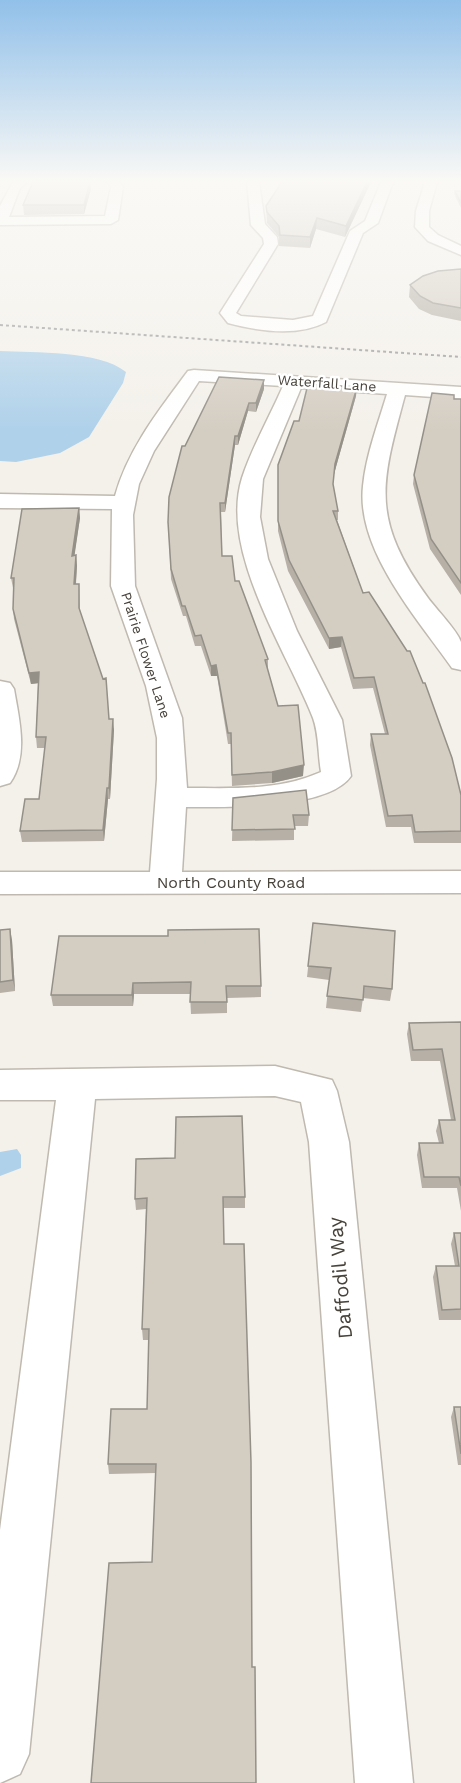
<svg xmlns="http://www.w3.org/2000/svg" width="461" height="1783" font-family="'Work Sans',sans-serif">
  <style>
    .water { fill: #afd1ea }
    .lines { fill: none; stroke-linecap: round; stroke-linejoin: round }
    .minor-casing { stroke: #bfb9af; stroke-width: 3 }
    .minor { fill: #fff; fill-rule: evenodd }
    .rail { stroke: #999; stroke-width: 2; stroke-dasharray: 3 3; stroke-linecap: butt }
    .wall { fill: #b6b0a7 }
    .shaded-wall { fill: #949088 }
    .building { fill: #d4cdc2; stroke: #949088; stroke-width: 1.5 }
    .labels { text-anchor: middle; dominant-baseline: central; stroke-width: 5; stroke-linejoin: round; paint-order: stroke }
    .far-street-label { font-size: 14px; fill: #47423a; stroke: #fff }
    .street-label { font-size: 16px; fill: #47423a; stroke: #fff }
    .near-street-label { font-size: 20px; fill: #47423a; stroke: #fff }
  </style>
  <rect width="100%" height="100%" fill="#f4f1eb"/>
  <path class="water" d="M0,351C34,353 99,350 126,372L123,383L89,437L60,453L16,462L0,461Z
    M17,1149L21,1155V1168L0,1176V1152Z"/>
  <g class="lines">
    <g class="minor-casing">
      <path id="minor" d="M13,182H27L20,188L9,217L105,216L111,187L107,182H119L123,187L118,220L111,224L0,225V206Z
        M247,182H259L265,224L277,237L278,244L236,313L241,316L293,320L313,316L350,231L365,221L381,182H393L378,223L363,233L326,322C298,337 258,331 228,323L220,313L264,244L263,238L251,225Z
        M425,182H437L429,211V227L438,235L461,246V255L428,241L415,227L416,211Z
        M194,370L461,387V399L405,395C381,484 370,518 428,598C436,609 457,630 461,642C461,650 461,662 461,670L452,668C417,618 356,550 363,486C366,455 378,424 387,394L301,388L263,479L260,517L268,559L297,631L342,720L351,776C328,810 224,807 186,807L182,872L461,871V893L0,894V872H150L157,779V738L146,686L111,586L112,509L0,508V494L115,496C128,449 159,410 188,371ZM199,381L283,386C270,416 252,447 242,478C219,552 287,651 313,718C319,734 318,755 321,772C278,791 233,788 187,788L182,718L135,586L133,515L139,484L154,451Z
        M0,681L10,683L14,689C19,719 29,756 10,783L0,786Z
        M275,1066L332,1080L337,1091L349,1142L413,1783H355L309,1142L301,1102L275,1096L95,1099L29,1754L20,1774L0,1783V1530L56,1100H0V1070Z"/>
    </g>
    <use href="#minor" class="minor"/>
    <path class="rail" d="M0,325L461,357"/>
  </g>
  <path class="wall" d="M371,182L345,237L316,229L310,248L279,246V237L267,223L266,206Z
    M91,189L84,214L24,215L23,205Z
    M455,191H461V208L454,194Z
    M461,269V321L432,315L419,309L409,297L410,285Z
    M264,389L256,412L248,411L238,445H235L225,512H221L222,556L235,581L268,659V670L278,706L303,776L272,783L232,786L231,744H228L217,676H211L201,646H195L186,616H183L171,579L168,522L185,446Z
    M356,396L334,474L333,485L338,511V520H337L363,593L461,795V843H414L411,827H386L370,745L371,734H385L373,688L353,689L341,647L329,649L288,571L278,531V465L299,421Z
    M454,399H461V595L430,549L413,484L414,475Z
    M79,508L80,518L74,556L76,555L77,566L76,584H79L80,610L109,719L114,730L110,799H108L104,841L22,842L20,831L39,799L45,748H37L36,737L38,683L31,684L14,619L13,609V588L11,578Z
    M233,798L309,815L308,826H294V840L232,841Z
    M313,923L392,989L390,1001L363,998L361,1012L326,1008L329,980L307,977Z
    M0,930L12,940L15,991L0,993Z
    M168,936L261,986V997L227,998V1013L191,1014L190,994H134L133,1006H53L51,995Z
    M461,1022V1211L457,1188H422L417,1155L419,1143H439L436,1131L439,1120H451L440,1061H411L407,1034L409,1023Z
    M245,1197V1208H223L224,1244L252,1667L256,1783L152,1562L156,1473L109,1474L108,1464L147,1409L149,1340H143L142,1329L146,1209L136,1210L135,1199Z
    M454,1233H461V1320H439L433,1277L436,1266H455L451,1244Z
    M454,1407H461V1465H458L451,1417Z"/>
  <path class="shaded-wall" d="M90,182L91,189L84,214V205Z
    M367,182H371L345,237L346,226Z
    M317,218L316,229L310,248V237Z
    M264,380V389L256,412V403Z
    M357,387L356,396L334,474L332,493L335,464Z
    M249,403L248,411L238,445V436Z
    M235,436V445L225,512V503Z
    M79,508L80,518L73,566L72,556Z
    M76,555L77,566L75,594L74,584Z
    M342,637L341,647L329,649V638Z
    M216,665L217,676H211V666Z
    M39,672L40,683L31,684L29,673Z
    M113,719L114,730L110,799L109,788Z
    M304,765L303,776L272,783V772Z
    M107,788L108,799L104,841L103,830Z
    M10,929L12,940L15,991L13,980Z
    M133,983L134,994L133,1006L132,995Z"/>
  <path class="building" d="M33,182H90L84,205H23Z
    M282,182H367L346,226L317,218L310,237L280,235L279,226L267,212L266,206Z
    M455,191H461V203Z
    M461,269V308L433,303L420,296L410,285L423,276L438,271Z
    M219,377L264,380L256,403H249L238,436H235L225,503H220L222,556H232L235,581H239L268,659L265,660L278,706L298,705L304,765L272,772L232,775L231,733H228L216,665L211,666L201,635L195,636L185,606H182L171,569L168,522L169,497L182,446H185Z
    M308,384L357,387L335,464L333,484L338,511H333L363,593L369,592L407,651H410L423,683H425L452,758L461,795V831L415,832L412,815L388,816L371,734H388L374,677L354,678L342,637L329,638L289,560L278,521V465L294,421H299Z
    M432,393L454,395V399H461V583L431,539L414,475Z
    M79,508L72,556L76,555L74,584H79V608L103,679L106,678L109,719H113L109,788H107L103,830L20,831L25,799H39L46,737H36L39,672L29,673L13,609L14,578H11L22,509Z
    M306,790L309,815H293L295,829L232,830L233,798Z
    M313,923L395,931L392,989L364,986L363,1000L327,996L331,968L308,966Z
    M10,929L13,980L0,982V930Z
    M259,929L261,986H226L227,1002H190L191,982L133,983L132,995H51L59,936H168V930Z
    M461,1022V1186L459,1177H424L419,1143H443L439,1120H455L442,1049L413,1050L409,1023Z
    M242,1116L245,1197H223L224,1244H244L251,1462L252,1667H255L256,1783H91L109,1563L152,1562L156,1464H108L111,1409H147L149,1329H142L147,1198L135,1199L136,1159L175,1158L176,1117Z
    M454,1233H461V1309L442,1310L436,1266H459Z
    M454,1407H461V1454Z"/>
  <linearGradient id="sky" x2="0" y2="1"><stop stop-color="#91c0e9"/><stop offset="0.42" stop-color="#faf9f6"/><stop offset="1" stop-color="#faf9f6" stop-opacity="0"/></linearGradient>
  <rect width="461" height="431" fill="url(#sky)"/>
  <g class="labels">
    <g class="far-street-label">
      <text transform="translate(327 383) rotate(4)">Waterfall Lane</text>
      <text transform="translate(146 655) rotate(72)">Prairie Flower Lane</text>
    </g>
    <g class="street-label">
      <text x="231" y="882">North County Road</text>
    </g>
    <g class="near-street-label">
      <text transform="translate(340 1278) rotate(-95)">Daffodil Way</text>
    </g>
  </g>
</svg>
